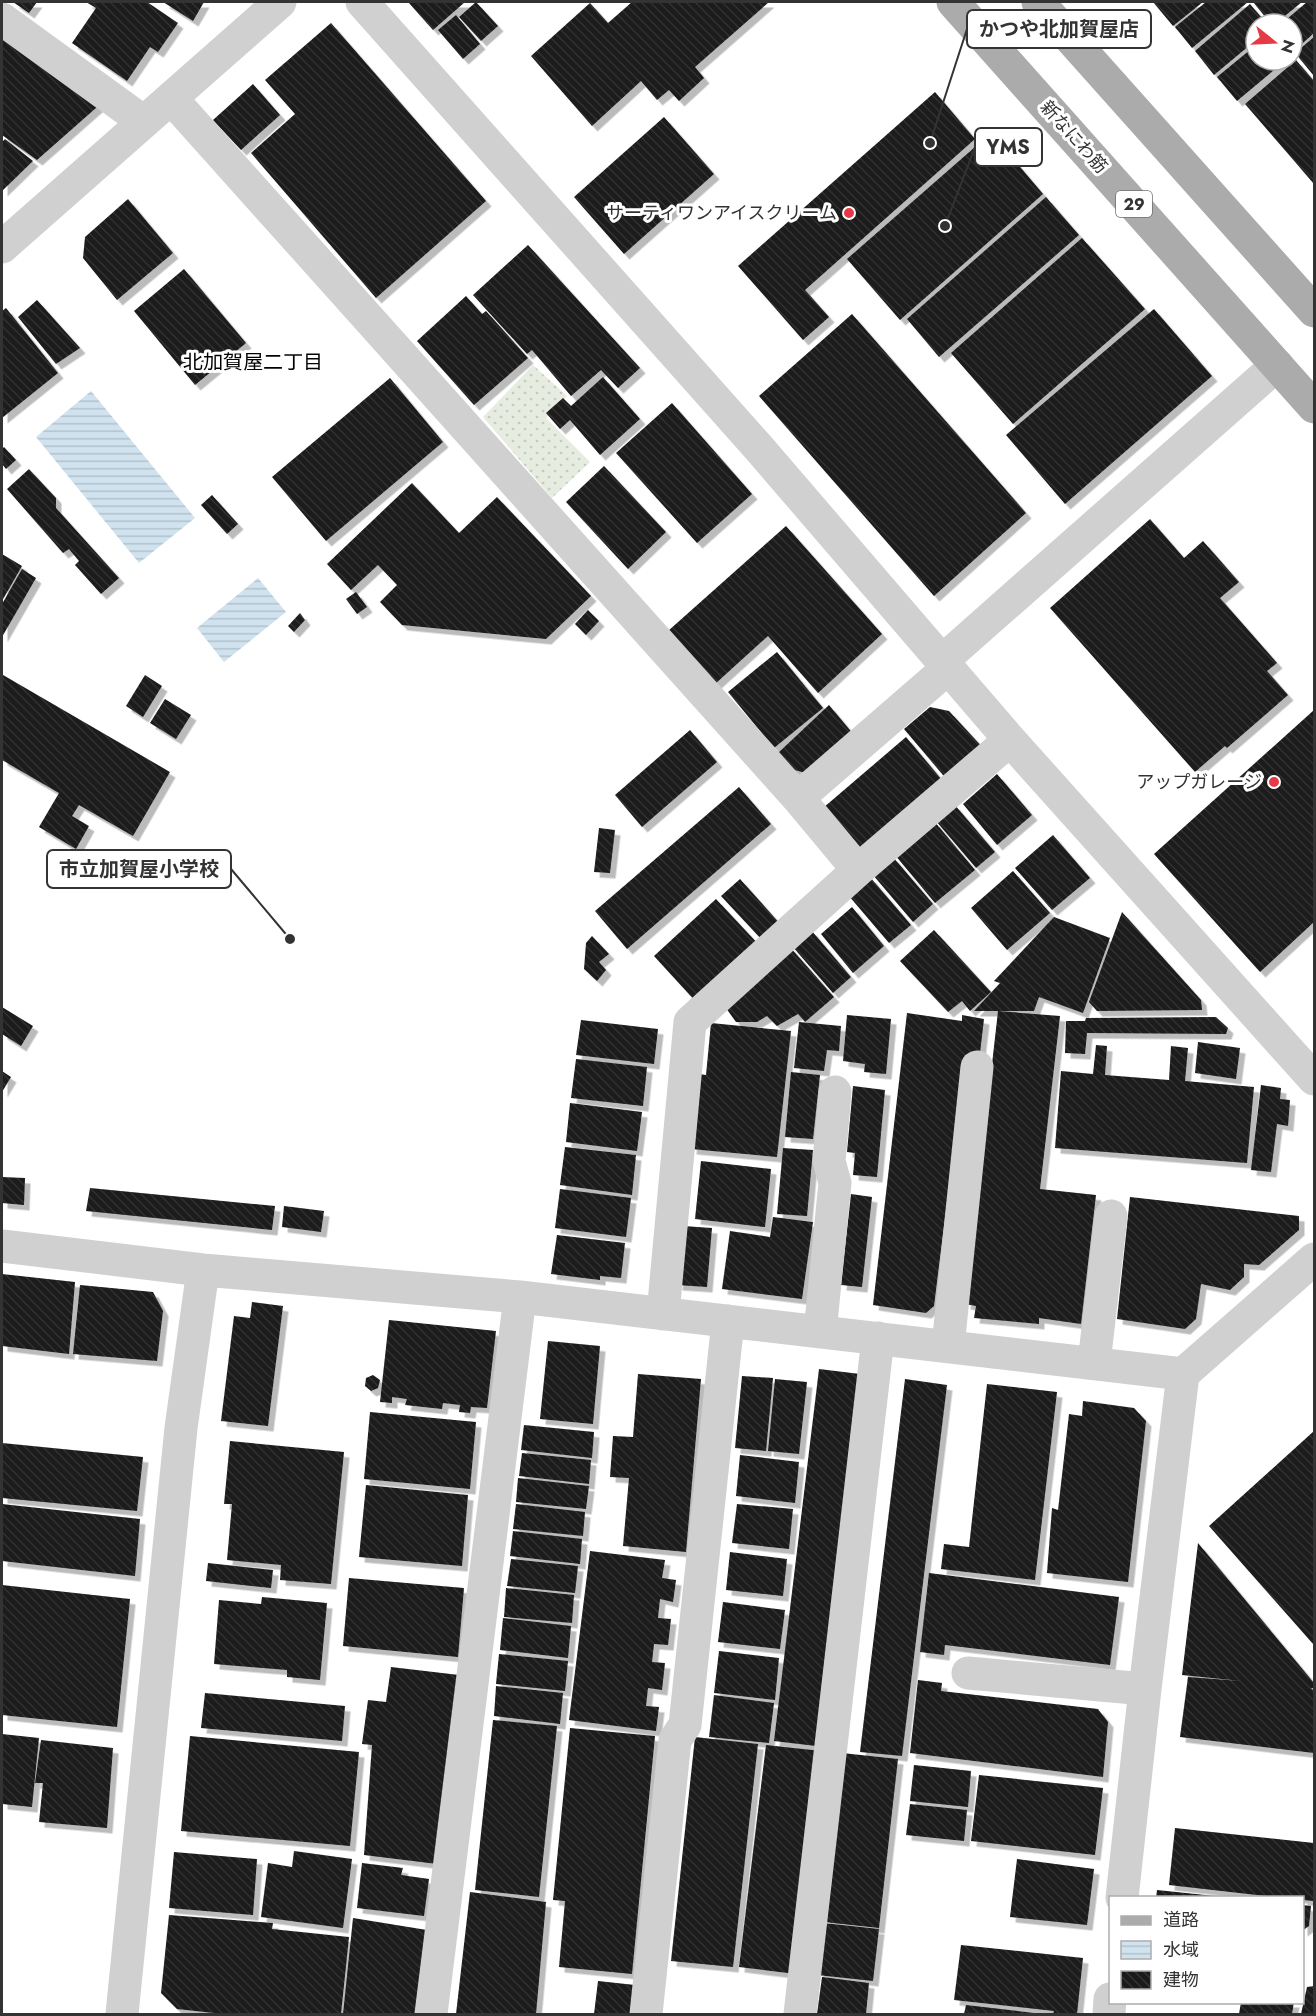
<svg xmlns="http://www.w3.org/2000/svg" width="1316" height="2016" font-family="Jost,'Noto Sans JP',sans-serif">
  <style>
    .grass { fill: url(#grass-dots) }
    .water { fill: url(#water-rules) }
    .building { fill: url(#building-back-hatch); filter: url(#shadow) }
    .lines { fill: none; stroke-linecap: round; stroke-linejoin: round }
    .minor { stroke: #d0d0d0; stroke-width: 33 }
    .major { stroke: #ababab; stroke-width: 33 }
    .poi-dot { fill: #e63946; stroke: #fff; stroke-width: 2 }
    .labels { text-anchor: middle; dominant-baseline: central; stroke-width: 6; stroke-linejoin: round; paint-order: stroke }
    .shield { fill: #fff; stroke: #707070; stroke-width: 1.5 }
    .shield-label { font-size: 16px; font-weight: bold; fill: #333 }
    .street-label { font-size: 18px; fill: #333; stroke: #fff }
    .poi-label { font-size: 18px; fill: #333; stroke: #fff; text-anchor: end }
    .neighbourhood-label { font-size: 20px; fill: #000; stroke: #fff }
    .leader { fill: none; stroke: #333; stroke-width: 2 }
    .callout-dot { fill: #333; stroke: #fff; stroke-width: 2 }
    .callout { fill: #fff; stroke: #333; stroke-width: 2 }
    .callout-label { font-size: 20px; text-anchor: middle; font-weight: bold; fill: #333 }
  </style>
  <defs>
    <pattern id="grass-dots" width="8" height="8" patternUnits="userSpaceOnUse" patternTransform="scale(1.5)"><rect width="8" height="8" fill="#e6ecdf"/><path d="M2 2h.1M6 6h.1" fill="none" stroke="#c6cbc0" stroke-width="1.8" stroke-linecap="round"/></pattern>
    <pattern id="water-rules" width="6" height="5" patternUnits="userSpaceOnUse" patternTransform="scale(1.5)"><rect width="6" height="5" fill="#cfe2ee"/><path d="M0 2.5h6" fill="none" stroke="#b2c2cd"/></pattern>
    <pattern id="building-back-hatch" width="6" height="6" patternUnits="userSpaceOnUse" patternTransform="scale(1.5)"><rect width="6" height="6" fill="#1a1a1a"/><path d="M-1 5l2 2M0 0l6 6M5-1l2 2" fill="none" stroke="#333"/></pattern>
    <filter id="shadow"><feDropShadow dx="5.5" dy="5.5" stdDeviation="0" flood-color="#0004"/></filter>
  </defs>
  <rect width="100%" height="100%" fill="#fff"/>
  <path class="grass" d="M533,365L567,396L546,418L590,462L552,498L483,417Z"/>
  <path class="water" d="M91,391L195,518L139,563L36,437Z
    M258,578L286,612L224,662L197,628Z"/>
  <path class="building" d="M13,2H37L29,13Z
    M86,2H147L178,23L158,52L150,47L127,81L72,43L96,8Z
    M163,2H204L193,21Z
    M408,2H465L433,30Z
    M476,2L498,26L481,41L459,17Z
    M632,2H769L695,67L704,78L679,101L669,90L657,100L641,81L592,126L531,56L590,3L608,23Z
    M1153,2H1203L1173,26Z
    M1206,2H1248L1192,48L1175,27Z
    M1253,2H1302L1275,24H1271Z
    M1307,2H1314V33L1294,51L1292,24H1281Z
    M1250,4L1267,24H1256V40L1214,75L1195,51Z
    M456,15L480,44L463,59L438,30Z
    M331,23L486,201L376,298L251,153L295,114L265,80Z
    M2,31L105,100L37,160L2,135Z
    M1314,37V76L1295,53Z
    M1256,45V60H1286L1237,101L1217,77Z
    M1296,60L1314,81V184L1245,104Z
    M253,84L280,115L241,150L213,120Z
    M935,92L975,139L805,290L829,317L803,340L738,266Z
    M664,117L714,174L624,254L574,197Z
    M991,133L1043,194L900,320L847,259Z
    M5,139L33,161L2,191V142Z
    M1046,197L1079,235L939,357L907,319Z
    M128,199L173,253L117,300L83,258L85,237Z
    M1082,238L1145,309L1013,424L951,353Z
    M528,245L640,368L618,388L601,370L571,396L532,350L527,354L473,295Z
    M184,269L246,343L195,385L134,311Z
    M466,296L482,314L486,311L528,358L474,405L417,341Z
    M37,300L80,348L56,364L18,317Z
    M6,308L58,373L2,418V311Z
    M1154,309L1212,376L1065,504L1006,435Z
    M852,314L1026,513L934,596L759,396Z
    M603,377L640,419L600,455L570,420L560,429L546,413L563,398L571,406Z
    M390,378L443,442L326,541L272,477Z
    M672,403L752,494L697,543L616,453Z
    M4,447L16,460L6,469L2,464V449Z
    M604,466L666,532L628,569L566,502Z
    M29,469L56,498V508L119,578L101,594L75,565L79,561L69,549L63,553L7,489Z
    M412,483L459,533L497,497L591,596L546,639L402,625L380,602L397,585L378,565L351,590L327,564Z
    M212,495L238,524L227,534L201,505Z
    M1150,519L1184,558L1203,541L1239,582L1220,598L1277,663L1267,671L1288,695L1227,748L1225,746L1195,772L1050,608Z
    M786,526L882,634L818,693L768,636L715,684L668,631Z
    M2,554L22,566L2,601Z
    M22,569L36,578L2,637V604Z
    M356,592L367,607L357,614L346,599Z
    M588,610L599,621L586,635L575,624Z
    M300,613L305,620L294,632L288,626Z
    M777,652L823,708L774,748L728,692Z
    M3,675L170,772L133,836L79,805L72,816L89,826L76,849L39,827L59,793L2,760Z
    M145,675L162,686L143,717L126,706Z
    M165,699L191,715L176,739L150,723Z
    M829,705L854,735L810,774L790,769L777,754Z
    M930,707L949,711L985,750L948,781L904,729Z
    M1314,710V922L1260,972L1154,854Z
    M690,730L717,762L642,827L615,795Z
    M906,737L942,780L860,851L823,808Z
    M997,774L1032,815L997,845L963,804Z
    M739,787L771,824L627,949L595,911Z
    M954,804L995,852L976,868L936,821Z
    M934,821L975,870L935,903L895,855Z
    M599,828L615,830L610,873L594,872Z
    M1053,835L1090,878L1052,910L1015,868Z
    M893,857L933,904L913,922L873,875Z
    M1013,871L1050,913L1007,950L971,908Z
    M870,877L911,925L889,943L849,896Z
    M740,879L782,926L764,942L721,896Z
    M716,899L760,946L698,1004L654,956Z
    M852,907L884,946L853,973L821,934Z
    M1122,912L1201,1000L1202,1010L1097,1011L1089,1002Z
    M1054,917L1110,938L1083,1013L1039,997L1034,1011H974L1000,983L994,981Z
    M811,930L851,977L833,993L792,946Z
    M934,930L991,992L970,1011L962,1001L948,1012L900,961Z
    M592,936L609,954L599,962L606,970L597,981L584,969L586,943Z
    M789,946L834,997L805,1022L798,1014L777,1026L767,1016L757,1022H736L723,1004Z
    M2,1007L33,1026L21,1046L2,1034Z
    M998,1011L1060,1016L1040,1189L1096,1195L1081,1324L1039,1318V1324L974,1318L976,1306L965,1304Z
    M907,1013L962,1021V1015L984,1019L980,1053L965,1055L934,1306L926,1313L873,1305Z
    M847,1015L891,1019L886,1074L864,1072L865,1064L843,1061Z
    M1216,1017L1228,1028L1226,1034L1087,1033L1085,1054L1065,1053L1066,1021H1085L1086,1018Z
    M581,1020L658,1029L654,1064L576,1055Z
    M799,1022L841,1026L839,1051L827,1050L824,1071L794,1068Z
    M711,1023L791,1031L777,1157L691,1149L699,1074L706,1075Z
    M1198,1042L1240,1048L1236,1079L1195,1073Z
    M1096,1045L1107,1046L1105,1075L1169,1080L1171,1046L1188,1048L1185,1081L1254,1087L1247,1163L1055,1148L1061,1071L1093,1074Z
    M576,1059L647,1067L643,1106L571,1098Z
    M2,1071L11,1077L2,1092Z
    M791,1072L820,1075L813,1139L785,1137Z
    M1261,1085L1281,1088L1280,1099L1290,1100L1288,1126L1277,1124L1271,1172L1251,1170Z
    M853,1086L885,1090L877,1177L853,1175L855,1153L847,1152Z
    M570,1103L642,1112L637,1151L566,1142Z
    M565,1147L636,1155L632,1195L560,1185Z
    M783,1148L813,1150L807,1216L777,1214Z
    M701,1161L771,1169L765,1227L695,1219Z
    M2,1177L25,1178L24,1205L2,1203Z
    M90,1188L275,1206L272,1230L86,1211Z
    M560,1189L631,1198L626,1237L555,1228Z
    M851,1194L872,1197L862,1287L841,1285Z
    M1130,1197L1299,1216V1230L1259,1265L1244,1264V1277L1230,1290L1201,1284L1196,1319L1185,1329L1117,1319Z
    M284,1206L324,1211L321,1232L282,1227Z
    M773,1217L813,1222L802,1299L722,1289L730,1231L770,1237Z
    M683,1226L712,1228L707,1287L677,1285Z
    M557,1235L625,1243L621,1278L600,1276V1280L551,1274Z
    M2,1274L75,1282L69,1354L2,1346Z
    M80,1285L153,1292L163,1311L157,1361L73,1354Z
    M252,1302L283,1306L268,1426L221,1421L234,1316L250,1318Z
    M389,1320L496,1331L487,1408L471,1407L470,1413L459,1412L460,1405L443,1403L442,1409L405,1405L407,1399L392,1397V1403L380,1402Z
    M548,1341L600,1346L593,1424L540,1419Z
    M819,1369L860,1374L816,1746L774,1741Z
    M638,1374L701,1379L686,1552L623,1546L629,1478L610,1477L613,1436L633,1437Z
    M373,1375L380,1380L378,1388L371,1391L365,1386L366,1378Z
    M742,1376L773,1378L766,1451L735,1448Z
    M775,1379L807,1382L799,1454L768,1451Z
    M905,1379L947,1385L902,1756L860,1752Z
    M987,1384L1057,1392L1035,1580L941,1569L944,1544L969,1547Z
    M1083,1401L1134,1408L1146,1421L1128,1582L1047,1573L1052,1508L1058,1510L1069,1414L1082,1416Z
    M370,1412L476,1422L470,1489L364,1479Z
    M524,1425L594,1432L592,1458L521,1450Z
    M1314,1431V1645L1209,1526Z
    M230,1441L344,1452L331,1584L280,1580L281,1565L227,1560L232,1504H224Z
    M2,1443L143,1457L137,1511L2,1498Z
    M522,1453L591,1460L589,1484L519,1476Z
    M740,1455L799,1462L795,1503L736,1496Z
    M518,1478L589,1486L586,1509L516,1502Z
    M366,1485L468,1495L462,1566L359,1557Z
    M2,1504L140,1519L135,1576L2,1561Z
    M516,1504L585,1512L583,1536L513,1529Z
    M737,1504L793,1509L789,1549L732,1543Z
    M513,1531L582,1539L580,1564L510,1556Z
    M1198,1543L1314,1683V1688H1311L1314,1691V1753L1180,1737L1188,1677L1241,1681L1182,1675Z
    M590,1551L665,1560L662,1578L676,1580L673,1602L660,1599L658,1618L671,1619L668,1645L654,1644L652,1662L665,1663L662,1690L648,1688L646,1706L659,1707L656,1731L569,1720Z
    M730,1552L787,1559L783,1596L726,1590Z
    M511,1559L578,1566L575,1593L507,1586Z
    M208,1563L273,1570L271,1588L206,1581Z
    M929,1573L1119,1597L1110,1665L945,1645L944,1655L920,1652Z
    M349,1578L464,1588L458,1657L343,1646Z
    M2,1585L130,1599L117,1727L2,1715Z
    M506,1588L574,1595L572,1623L504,1617Z
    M262,1597L327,1603L320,1680L287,1677V1670L214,1664L219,1600L261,1604Z
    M723,1602L785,1610L780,1649L718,1642Z
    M503,1618L571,1626L568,1658L500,1650Z
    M719,1651L779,1658L775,1700L714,1693Z
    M499,1654L568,1661L565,1691L496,1684Z
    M391,1667L459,1675L437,1864L364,1855L372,1745L362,1744L368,1700L386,1702Z
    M918,1680L942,1683L941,1691L1098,1709L1108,1722L1103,1777L910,1753Z
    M496,1686L563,1693L560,1724L494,1716Z
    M205,1693L345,1706L342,1741L201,1728Z
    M714,1695L774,1703L769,1743L709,1737Z
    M493,1720L557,1726L539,1897L475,1890Z
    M570,1728L655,1736L632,1974L559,1967L565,1901L553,1900Z
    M2,1734L39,1738L32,1807L2,1804Z
    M190,1736L359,1752L350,1846L181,1831Z
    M695,1737L758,1744L733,1967L671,1961Z
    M41,1740L113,1748L107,1828L39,1822L43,1783H35Z
    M766,1745L822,1751L796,1974L739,1967Z
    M842,1753L898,1759L879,1928L824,1922Z
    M914,1765L971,1771L968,1807L910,1801Z
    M979,1775L1103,1788L1095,1855L971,1841Z
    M910,1804L967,1810L964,1841L906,1835Z
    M1175,1828L1314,1843V1901L1302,1900V1898H1282L1169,1885Z
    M294,1851L352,1859L343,1928L261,1917L268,1863L292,1867Z
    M174,1852L257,1859L253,1915L169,1908Z
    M1017,1859L1094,1869L1087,1925L1010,1917Z
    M362,1863L403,1868L401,1875L429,1879L424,1916L357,1908Z
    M1157,1890L1215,1896V1898H1156Z
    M470,1892L546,1902L536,2014H456Z
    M1302,1905L1311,1906L1309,1926L1302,1931Z
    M169,1915L273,1923L272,1929L349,1937L341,2014H223L177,2009L161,1993Z
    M353,1918L433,1931L424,2014H343Z
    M823,1923L879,1929L873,1981L817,1975Z
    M961,1945L1083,1958L1077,2014H1053L1054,2011L954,2000Z
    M822,1977L869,1983L866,2014H817Z
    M598,1981L635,1985L631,2014H594Z
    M1314,1986V2014H1301L1307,1987Z
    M1241,2002H1294L1292,2014H1239Z
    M966,2005L1034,2013V2014H964Z"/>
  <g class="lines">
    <path class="minor" d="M362,2L758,447L1010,740L1314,1079
      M2,19L144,122
      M171,98L798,798L858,870
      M2,247L280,2
      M942,661L1277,365
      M798,798L948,668
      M2,1246L203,1270L520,1297L1183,1374
      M663,1314L690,1022L858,870L1010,740
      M820,1332L835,1183L829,1161L835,1092
      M948,1346L977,1067
      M1094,1363L1111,1216
      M968,1673L1145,1689
      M1122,1898L1145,1689L1183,1374L1314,1259
      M122,2014L181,1428L203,1270
      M431,2014L520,1297
      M646,2014L675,1740L685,1725L728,1321
      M800,2014L878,1338
      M1109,2014L1110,1999"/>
    <path class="major" d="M953,2L1314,407
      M1038,2L1314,311"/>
  </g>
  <g class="poi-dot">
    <circle cx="849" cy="213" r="6"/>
    <circle cx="1274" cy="782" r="6"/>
  </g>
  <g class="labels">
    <rect class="shield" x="1116" y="191" width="36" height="26" rx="4.5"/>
    <g class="shield-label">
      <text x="1134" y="204">29</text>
    </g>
    <g class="street-label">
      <text transform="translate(1074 137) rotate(48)">新なにわ筋</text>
    </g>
    <g class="poi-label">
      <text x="837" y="213">サーティワンアイスクリーム</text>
      <text x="1262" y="782">アップガレージ</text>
    </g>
    <g class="neighbourhood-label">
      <text x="253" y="362">北加賀屋二丁目</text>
    </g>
  </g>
  <path class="leader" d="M930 143L967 29M945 226L975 147M290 939L231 869"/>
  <g class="callout-dot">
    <circle cx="930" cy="143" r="6"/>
    <circle cx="945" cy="226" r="6"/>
    <circle cx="290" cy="939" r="6"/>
  </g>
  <g class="callout">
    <rect x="967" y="10" width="184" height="38" rx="6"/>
    <rect x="975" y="128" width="67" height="38" rx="6"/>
    <rect x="47" y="850" width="184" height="38" rx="6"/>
  </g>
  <g class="callout-label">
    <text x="1059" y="36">かつや北加賀屋店</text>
    <text x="1008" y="154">YMS</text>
    <text x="139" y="876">市立加賀屋小学校</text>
  </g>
  <rect width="1316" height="2016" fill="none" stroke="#333333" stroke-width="6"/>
  <rect x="1109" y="1896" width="195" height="108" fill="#ffffff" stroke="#adadad" stroke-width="1.5"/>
  <rect x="1121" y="1916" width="30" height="9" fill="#ababab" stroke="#adadad" stroke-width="1.5"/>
  <text x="1163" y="1926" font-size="18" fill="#333333">道路</text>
  <rect x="1121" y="1941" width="30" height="18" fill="url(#water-rules)" stroke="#adadad" stroke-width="1.5"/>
  <text x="1163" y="1956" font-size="18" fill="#333333">水域</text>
  <rect x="1121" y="1971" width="30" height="18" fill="url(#building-back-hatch)" stroke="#adadad" stroke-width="1.5"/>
  <text x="1163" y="1986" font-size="18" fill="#333333">建物</text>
  <g transform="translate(1274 42) rotate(108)"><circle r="28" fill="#ffffff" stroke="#adadad" stroke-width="1.5"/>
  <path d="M0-4.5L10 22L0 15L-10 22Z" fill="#e63946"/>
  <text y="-9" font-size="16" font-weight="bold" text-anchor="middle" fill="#333333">N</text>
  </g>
</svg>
